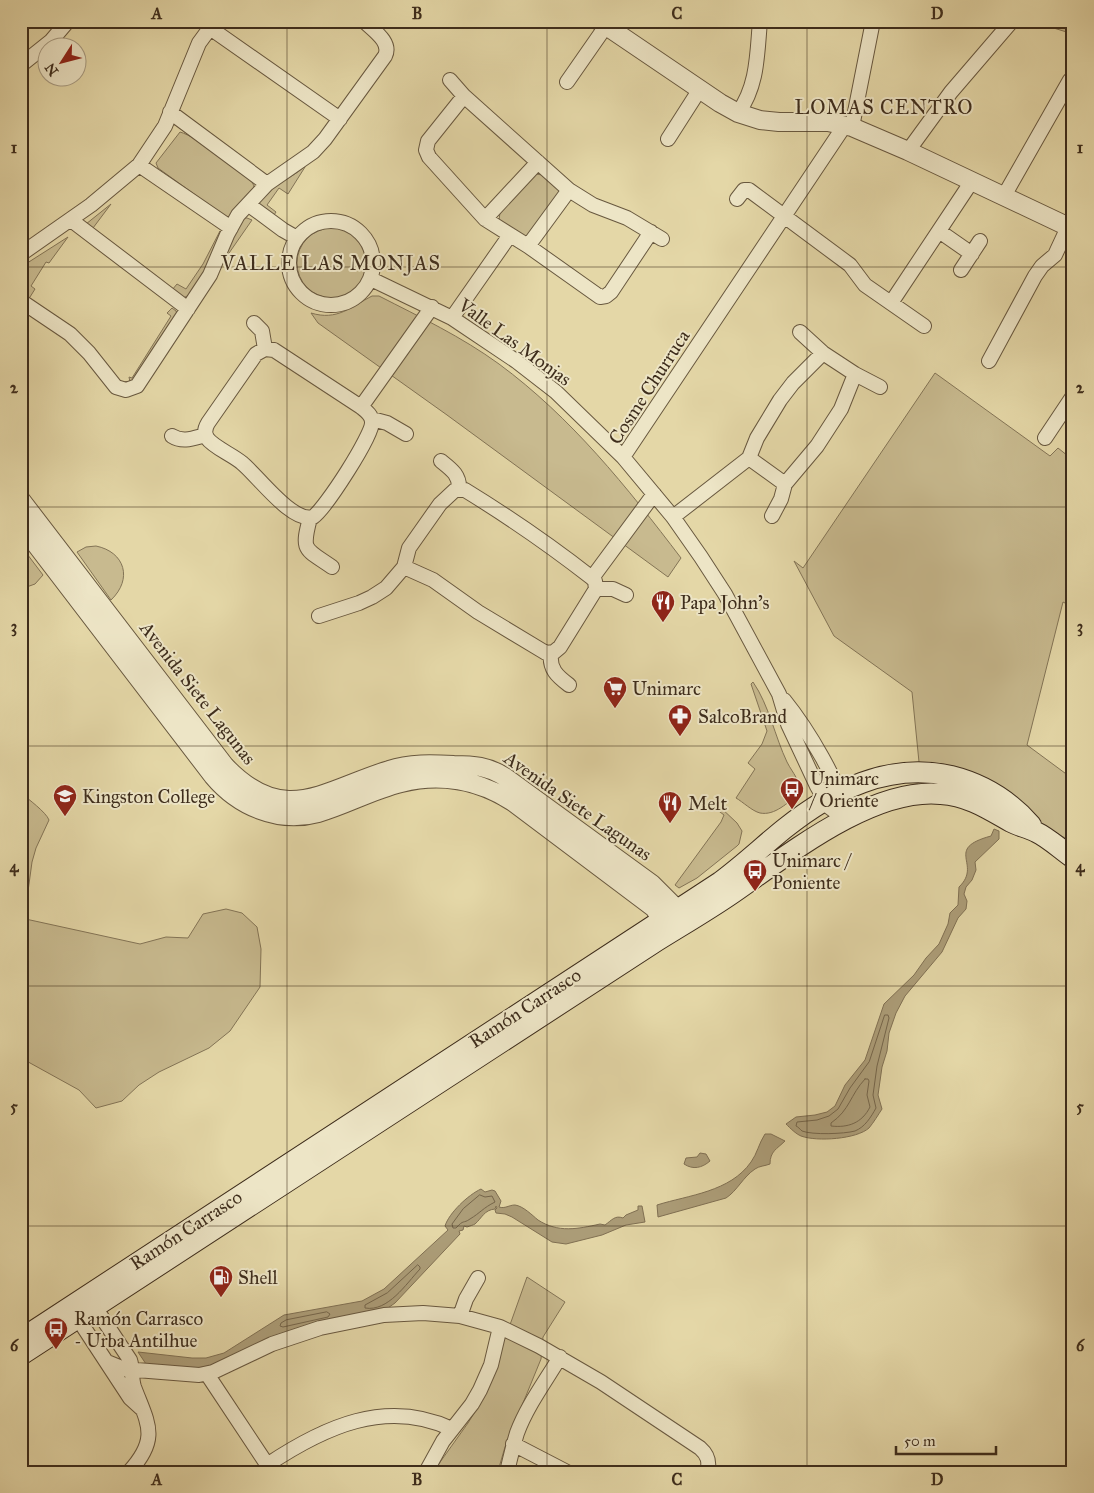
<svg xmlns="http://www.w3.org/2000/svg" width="1094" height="1493" font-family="'IM FELL Great Primer',serif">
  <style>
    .green { fill: #c8ba8f; stroke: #837456 }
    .water { fill: #ac9d78; stroke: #807053 }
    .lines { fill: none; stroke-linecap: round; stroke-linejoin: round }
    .shore { stroke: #75654a; stroke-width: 1 }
    .minor-casing { stroke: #68583f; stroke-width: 16 }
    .tertiary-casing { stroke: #68583f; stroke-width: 20 }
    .secondary-casing { stroke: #3e2d1c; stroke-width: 22 }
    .minor { stroke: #ede5c6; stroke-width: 14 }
    .tertiary { stroke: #ede5c6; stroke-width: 18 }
    .secondary { stroke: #ede5c6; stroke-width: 20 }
    .grid { fill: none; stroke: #3e2d1c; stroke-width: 1; stroke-opacity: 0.55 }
    .labels { text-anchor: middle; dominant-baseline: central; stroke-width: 4; stroke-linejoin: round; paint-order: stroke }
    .street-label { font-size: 19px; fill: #3e2d1c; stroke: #ede5c6 }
    .poi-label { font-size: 19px; fill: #3e2d1c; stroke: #ede5c6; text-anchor: start }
    .neighbourhood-label { font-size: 20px; letter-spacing: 1px; fill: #3e2d1c; stroke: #ede5c6 }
    .neatline { fill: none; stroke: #3e2d1c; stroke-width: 2 }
    .grid-label { font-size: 16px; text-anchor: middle; font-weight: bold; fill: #3e2d1c }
  </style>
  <rect width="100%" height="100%" fill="#e4d7a7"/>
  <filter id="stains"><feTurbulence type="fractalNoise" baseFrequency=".004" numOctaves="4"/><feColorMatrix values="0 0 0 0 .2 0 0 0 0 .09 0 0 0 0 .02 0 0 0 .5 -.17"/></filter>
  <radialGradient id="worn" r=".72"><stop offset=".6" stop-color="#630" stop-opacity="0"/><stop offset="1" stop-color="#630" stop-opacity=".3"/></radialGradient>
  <path class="green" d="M1031,21H1073V34Z
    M180,132C198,137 237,169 252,182L254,186L253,190L231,216L226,217L158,168L156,163Z
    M304,167H305L288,194L279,188L267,205L276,212L274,215L259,206L258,203C267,186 290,180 304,167Z
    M535,174L543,175L559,190V194L526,239L499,221L500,212Z
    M111,204L90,232L86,224Z
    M244,218H247L252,220L227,256L226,254L236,231Z
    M297 263a35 35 0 1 1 70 0a35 35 0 1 1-70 0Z
    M220,231L221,234C214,253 203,291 183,298L172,290L177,284L186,289L203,264Z
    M68,237L49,263L46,262L31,286L35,289L30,297L28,299L21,296V267Z
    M372,296H379C420,317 462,337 499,364C571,417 627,487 681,558L668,577L447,415L318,323L311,313C337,321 351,307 372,296Z
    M172,308L176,311L178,316L152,351L133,380L130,382L129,377L132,378L171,316L167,313Z
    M935,373L1050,456L1058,448L1073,460V607L1063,602L1027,745L1073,779V837L1070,841L1011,806L920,772L912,692L834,636L794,561L803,568Z
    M21,546L43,575L35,584L21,589Z
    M96,546C125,552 133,579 111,600L77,552L86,547Z
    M753,682C769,705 775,737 787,762C793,774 801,780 799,794C788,802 775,816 760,813C752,811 743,802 736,798L755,769L748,763L762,744L767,731L751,684Z
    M21,793C28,799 46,812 49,820L36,848L32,862L26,906L21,903Z
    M719,806L737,823L742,831L739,844L737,846L697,878L679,888L675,885L721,822L724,815L716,809Z
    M226,909L242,913L257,927L261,949L260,987L230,1031L209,1048L159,1072L139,1085L122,1101L96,1108L79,1090L21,1058V918L140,944L166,937L188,938L203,914Z
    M527,1277L565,1302L543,1337L541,1359L505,1447L498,1471L433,1472L468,1423L483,1399L499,1346L511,1322Z"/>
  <path class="water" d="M994,829L999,831V839L975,862L976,870L972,880L966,887L964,894L967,901L966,909L958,918L942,952L905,996L896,1013L889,1033L887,1051L882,1067L878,1095L882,1109C878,1115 874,1122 869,1128C857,1139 817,1142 801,1136C796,1134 790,1128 786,1124L796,1117L815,1115L827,1112L835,1106L845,1085L865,1060L884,1004L914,975L926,958L939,944L948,924L950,913L958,905L959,887C983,864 943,849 991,836Z
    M765,1134H771L785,1141C777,1149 770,1151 770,1164C765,1166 759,1166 755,1169C743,1177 737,1191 726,1198L658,1217L657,1205C689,1195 730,1192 751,1162C757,1154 759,1143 765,1134Z
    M700,1153L706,1154L710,1161C702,1168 693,1170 684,1164L686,1158L697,1157Z
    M481,1189L485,1192L492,1190L495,1191L501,1201L499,1207C505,1209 509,1205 515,1205C523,1206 532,1215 538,1220C558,1233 578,1229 600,1224L605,1225C612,1220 615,1215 623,1218L626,1215L638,1210V1206H642L645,1222L626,1225L602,1235L566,1244L552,1242L512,1217L505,1214L496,1213L495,1210L497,1208L496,1206L495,1209C484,1210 482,1218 475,1224C473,1225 470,1226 467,1227L464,1226L463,1230L459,1231L460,1234L395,1303L385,1310L285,1332L229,1361L195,1371L148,1367L138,1352L192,1358H206L224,1353L284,1315L362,1301L384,1289L448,1230L445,1226C449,1213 468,1195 481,1189Z"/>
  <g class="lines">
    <path class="shore" d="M885,1015H888L889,1018L877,1066L873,1095L876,1108C871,1117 865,1127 855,1131C844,1134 812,1135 802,1131C801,1130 797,1126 796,1126L797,1122L817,1120L829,1116L838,1109L850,1088L869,1062Z
      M865,1079H868L869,1081L867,1095L870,1107C862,1123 848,1128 831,1126V1123C850,1110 850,1095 865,1079Z
      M480,1195L485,1197L492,1196L495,1202C483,1208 480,1213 470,1219C463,1224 464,1219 456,1228H453L452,1224L463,1209Z
      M418,1265L420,1267V1269C406,1284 388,1312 365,1308V1305L387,1293Z
      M327,1312L330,1314L328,1317L283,1327L280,1326L281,1323L286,1320Z"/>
    <g class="minor-casing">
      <path id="minor" d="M210,28L340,119
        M21,65L51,41L68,21
        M450,80L464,96L569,190L593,205L627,218L662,239
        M567,82L606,26
        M464,96L428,141L426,150L429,157L485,219L528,246L600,297L606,296L611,292L651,232
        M170,112L267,184
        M738,113C758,85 757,54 760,21
        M852,127L873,21
        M668,139L700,89
        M908,151L951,92L1012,21
        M139,165L231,228
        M1004,196L1070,80
        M737,199L744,190H749L850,265L865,285L924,326
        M249,205L283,230L297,238
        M485,219L538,162
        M71,220L188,309
        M289 263a42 42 0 1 1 84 0a42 42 0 1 1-84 0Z
        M939,231L972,254
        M528,246L569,190
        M21,254L91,205L139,165L165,126L199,43L210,28L219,21
        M961,270L980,241
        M371,279L452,318L516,361L556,392L623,457L673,517L701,557L725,594L779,694L788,724L817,786L829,807L846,820
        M21,301L70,334L89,353L116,387L126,390L137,386L210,275L227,235L238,215L267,184L313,152L325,139L385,56C392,42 373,30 364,21
        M891,303L972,181
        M452,318L510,235
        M254,323L262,331L265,349
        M800,332L823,353L855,374L880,387
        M265,349L274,350L361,407C366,411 372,415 372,422C373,435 325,509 313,517C292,523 258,476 242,463C233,455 213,447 207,438C204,433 205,428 208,423L256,354Z
        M989,361L1035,276L1042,266L1055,255L1068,227
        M361,407L432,307
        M372,419L387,423L406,434
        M172,436C183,443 194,438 206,435
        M1045,438L1073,396
        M623,457L845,125
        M749,458L785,484
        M441,461C451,469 460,475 459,489
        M772,516L781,499L785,484L817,446L841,409L855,374
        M673,517L749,458L757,438L780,400L793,383L823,353
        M310,518C301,552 305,548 332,567
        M592,578L654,494
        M596,589H613L626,595
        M319,616L359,603L372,597L386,588L404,567L409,548L440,504L455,490H465C509,517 551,546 592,578L595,581L596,589L560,647L554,652L546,653L478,612L433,580L404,567
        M551,653C549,669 557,676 569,685
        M784,700C805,726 844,787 846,820
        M91,1301L130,1360C133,1369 131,1378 134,1387C148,1424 160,1438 129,1472
        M73,1311L130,1398L141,1408
        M460,1316L466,1299L478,1278
        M107,1362L124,1369L199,1375L213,1372L272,1344L320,1328L384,1315L423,1313L460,1316L500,1327L539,1346L601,1382L700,1448C708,1455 710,1462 707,1472
        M207,1374L272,1472
        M513,1444L567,1472
        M267,1465C324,1427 386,1398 452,1429
        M426,1472L443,1441L472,1404L480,1390L491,1365L500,1327
        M507,1472C510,1459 513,1446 517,1433C527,1406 545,1382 560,1357"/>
    </g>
    <g class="tertiary-casing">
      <path id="tertiary" d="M599,21L720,103L738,113L760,120L779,122H828L852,127L908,151L1073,229
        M21,500L225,766C284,828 324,790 389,770C410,763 432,764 454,765C473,765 488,766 505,777L652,884L677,909
        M21,525L213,776C238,806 278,824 318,813C346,805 372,790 401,783C440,773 479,780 513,802L654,908L661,919"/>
    </g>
    <g class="secondary-casing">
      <path id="secondary" d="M21,1339L720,882C743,865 763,846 784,829C833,790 888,762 951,776C983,784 1010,801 1031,825
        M21,1355L652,944C679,927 707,911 733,893C788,855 872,787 941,794C969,796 988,809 1011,822C1019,826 1028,828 1036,832C1049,838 1061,850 1073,858"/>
    </g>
    <use href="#minor" class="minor"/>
    <use href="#tertiary" class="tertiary"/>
    <use href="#secondary" class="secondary"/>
  </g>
  <path class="grid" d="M287,21V1472M547,21V1472M807,21V1472M21,267H1073M21,507H1073M21,746H1073M21,986H1073M21,1226H1073"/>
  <defs>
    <g id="restaurant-pin" transform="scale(1.25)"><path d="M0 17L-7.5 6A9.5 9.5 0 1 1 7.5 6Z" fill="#8f2418" stroke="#ede5c6"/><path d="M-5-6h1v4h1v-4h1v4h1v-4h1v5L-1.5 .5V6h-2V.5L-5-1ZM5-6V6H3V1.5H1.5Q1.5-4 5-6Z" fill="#fff"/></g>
    <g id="supermarket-pin" transform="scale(1.25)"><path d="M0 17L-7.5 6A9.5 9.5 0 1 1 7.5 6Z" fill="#8f2418" stroke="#ede5c6"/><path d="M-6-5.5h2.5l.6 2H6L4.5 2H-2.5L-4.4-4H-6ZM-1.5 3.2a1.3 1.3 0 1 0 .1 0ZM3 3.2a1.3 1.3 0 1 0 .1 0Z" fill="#fff"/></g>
    <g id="pharmacy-pin" transform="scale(1.25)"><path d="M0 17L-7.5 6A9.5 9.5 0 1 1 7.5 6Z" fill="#8f2418" stroke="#ede5c6"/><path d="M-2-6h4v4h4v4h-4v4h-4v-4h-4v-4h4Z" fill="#fff"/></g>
    <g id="bus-pin" transform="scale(1.25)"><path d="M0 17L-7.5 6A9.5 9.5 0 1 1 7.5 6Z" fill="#8f2418" stroke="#ede5c6"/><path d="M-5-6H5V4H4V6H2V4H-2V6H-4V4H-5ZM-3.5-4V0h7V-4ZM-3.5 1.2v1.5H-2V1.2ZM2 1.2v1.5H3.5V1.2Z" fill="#fff"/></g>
    <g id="school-pin" transform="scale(1.25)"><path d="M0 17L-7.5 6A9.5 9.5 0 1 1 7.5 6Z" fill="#8f2418" stroke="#ede5c6"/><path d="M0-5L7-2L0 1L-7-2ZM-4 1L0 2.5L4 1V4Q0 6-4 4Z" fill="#fff"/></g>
    <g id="fuel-pin" transform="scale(1.25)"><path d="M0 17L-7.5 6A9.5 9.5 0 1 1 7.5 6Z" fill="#8f2418" stroke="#ede5c6"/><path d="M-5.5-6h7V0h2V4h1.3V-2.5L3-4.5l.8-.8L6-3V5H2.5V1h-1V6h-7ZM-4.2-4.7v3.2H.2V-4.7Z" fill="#fff"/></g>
  </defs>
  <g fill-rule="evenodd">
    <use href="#restaurant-pin" x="663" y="602"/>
    <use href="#supermarket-pin" x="615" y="688"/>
    <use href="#pharmacy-pin" x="680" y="716"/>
    <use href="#bus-pin" x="792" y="789"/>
    <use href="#school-pin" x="65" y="796"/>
    <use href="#restaurant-pin" x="670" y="803"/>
    <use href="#bus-pin" x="755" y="871"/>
    <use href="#fuel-pin" x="221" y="1277"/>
    <use href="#bus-pin" x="56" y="1329"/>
  </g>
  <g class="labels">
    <g class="street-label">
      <text transform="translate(515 342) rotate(36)">Valle Las Monjas</text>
      <text transform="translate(649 387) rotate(-57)">Cosme Churruca</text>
      <text transform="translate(198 693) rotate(52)">Avenida Siete Lagunas</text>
      <text transform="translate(578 806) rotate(35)">Avenida Siete Lagunas</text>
      <text transform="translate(525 1008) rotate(-33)">Ramón Carrasco</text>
      <text transform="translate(186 1230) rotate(-33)">Ramón Carrasco</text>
    </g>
    <g class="poi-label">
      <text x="680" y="602">Papa John's</text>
      <text x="632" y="688">Unimarc</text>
      <text x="698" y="716">SalcoBrand</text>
      <text x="810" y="778">Unimarc<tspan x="810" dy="22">/ Oriente</tspan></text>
      <text x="82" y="796">Kingston College</text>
      <text x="688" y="803">Melt</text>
      <text x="772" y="860">Unimarc /<tspan x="772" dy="22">Poniente</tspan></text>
      <text x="238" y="1277">Shell</text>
      <text x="74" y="1318">Ramón Carrasco<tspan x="74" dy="22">- Urba Antilhue</tspan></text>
    </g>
    <g class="neighbourhood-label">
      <text x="884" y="107">LOMAS CENTRO</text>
      <text x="331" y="263">VALLE LAS MONJAS</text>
    </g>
  </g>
  <rect width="1094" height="1493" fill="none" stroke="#e4d7a7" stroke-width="55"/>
  <g transform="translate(62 62) rotate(234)"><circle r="24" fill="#ede5c6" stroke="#a79b82"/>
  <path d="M0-4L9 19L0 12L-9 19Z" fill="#8f2418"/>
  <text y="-8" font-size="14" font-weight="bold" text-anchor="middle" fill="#3e2d1c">N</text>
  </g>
  <path d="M896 1446v8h100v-8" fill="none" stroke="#3e2d1c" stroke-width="2.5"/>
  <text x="904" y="1446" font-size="15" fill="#3e2d1c" stroke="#ede5c6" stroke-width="4" paint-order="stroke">50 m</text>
  <rect x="28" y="28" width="1038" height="1438" class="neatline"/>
  <g class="grid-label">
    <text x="157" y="19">A</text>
    <text x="417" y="19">B</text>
    <text x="677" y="19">C</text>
    <text x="937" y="19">D</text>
    <text x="14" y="153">1</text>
    <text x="1080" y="153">1</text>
    <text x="14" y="393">2</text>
    <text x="1080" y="393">2</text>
    <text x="14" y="632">3</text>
    <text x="1080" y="632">3</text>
    <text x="14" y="872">4</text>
    <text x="1080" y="872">4</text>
    <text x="14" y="1112">5</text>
    <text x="1080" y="1112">5</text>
    <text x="14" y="1351">6</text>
    <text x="1080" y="1351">6</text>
    <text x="157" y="1485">A</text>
    <text x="417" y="1485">B</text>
    <text x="677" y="1485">C</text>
    <text x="937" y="1485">D</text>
  </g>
  <rect width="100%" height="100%" filter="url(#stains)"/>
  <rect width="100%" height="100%" fill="url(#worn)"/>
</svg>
